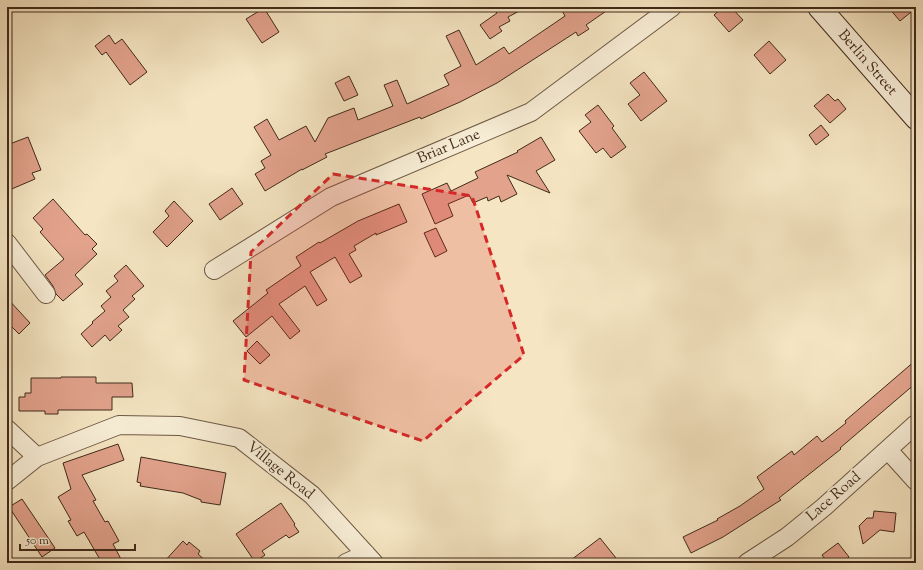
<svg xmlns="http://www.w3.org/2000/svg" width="923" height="570" font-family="'Sorts Mill Goudy',serif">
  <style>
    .building { fill: #e2a28c; stroke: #412a1a }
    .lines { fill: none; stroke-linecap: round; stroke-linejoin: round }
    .street-casing { stroke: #6e5944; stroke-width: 20 }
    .secondary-casing { stroke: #412a1a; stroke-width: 24 }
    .street { stroke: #f8eed7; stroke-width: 18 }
    .secondary { stroke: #f8eed7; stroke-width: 22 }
    .marked { fill: #d62828; fill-opacity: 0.2; stroke: #d62828; stroke-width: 3; stroke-dasharray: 8 5; stroke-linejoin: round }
    .labels { text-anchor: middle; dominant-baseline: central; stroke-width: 4; stroke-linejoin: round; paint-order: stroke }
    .street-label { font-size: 15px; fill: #412a1a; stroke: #f8eed7 }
  </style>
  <rect width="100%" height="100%" fill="#f5e5c2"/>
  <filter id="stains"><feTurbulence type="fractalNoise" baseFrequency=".005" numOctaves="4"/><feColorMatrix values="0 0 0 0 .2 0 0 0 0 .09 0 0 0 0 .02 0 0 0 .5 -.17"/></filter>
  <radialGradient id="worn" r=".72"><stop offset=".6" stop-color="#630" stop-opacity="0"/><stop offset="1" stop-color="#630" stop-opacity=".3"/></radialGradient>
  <path class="building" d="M493,7H527L508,17L510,21L499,27L502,31L490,39L480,25L497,13Z
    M560,7H612L586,25L589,29L578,36L576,32L497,83L460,102L421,119L420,117L325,154L327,157L302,170V169L265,191L255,174L265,168L261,161L271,155L254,127L267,119L279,140L306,126L315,142L328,118L354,108L358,120L393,106L384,85L397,80L407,104L449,85L444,75L461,66L446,36L459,30L476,65L504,47L509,54L565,16Z
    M723,7H731L743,20L729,32L714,15Z
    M888,7H916V8L900,21Z
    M264,8L279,32L262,43L246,19Z
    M109,35L115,44L122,39L147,72L130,85L106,52L102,55L95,46Z
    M769,41L786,60L770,74L754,55Z
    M644,72L667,101L641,121L628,104L640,95L630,83Z
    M349,76L358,95L344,101L335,83Z
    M828,94L835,101L838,99L846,109L830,123L814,106Z
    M598,105L614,126L612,128L626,147L611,158L603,148L596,153L579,131L591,122L585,115Z
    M821,125L829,135L816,145L809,135Z
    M28,137L41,170L32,173L35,179L7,191V145Z
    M541,137L555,160L536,171L550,193L507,175L517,194L501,202L499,196L488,201L487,197L473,203L469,195L448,204L453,216L435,224L422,194L447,183L451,191L478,178L475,172L518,152L517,151Z
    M232,188L243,204L220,220L209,204Z
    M53,199L85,235L87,234L97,244L92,249L97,254L75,275L83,284L63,301L56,294L53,286L45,275L64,259L40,232L43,229L33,218Z
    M174,201L193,221L167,247L153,232L169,216L165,211Z
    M399,204L407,222L376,235V233L354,246L356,250L349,254L362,276L350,283L335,257L310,272L327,300L317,306L305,286L279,304L300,331L290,339L272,316L246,337L233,321L268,293L266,290L301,266L296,257L319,242L320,243L358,221Z
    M436,228L447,251L435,257L424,233Z
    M126,265L144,286L132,296L135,299L123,310L129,317L118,326L122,330L110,341L105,335L92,347L81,334L93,323L92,322L105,311L101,306L111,297L106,291L118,281L114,276Z
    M7,298L30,323L19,334L7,322Z
    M257,341L270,355L260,364L247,351Z
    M916,360V383L840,448L841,449L779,498L781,500L773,505L723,537L691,553L683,537L718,520L717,519L740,506L764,489L757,477L792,451L794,455L817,436L822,442L846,423L845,421Z
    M61,377H96V383H132L133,397H112V410H58V414H45V411H19V397H25V393H31V378H61Z
    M118,444L124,460L82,475L96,500L93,501L105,522L108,521L119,541L113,544L123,563H102L84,532L77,536L68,521L71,520L58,497L71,489L63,463Z
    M141,457L226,473L220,505L201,502V500L183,493L140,486L141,483L137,482Z
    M22,499L55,548L42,557L9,507Z
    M281,503L295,524L294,525L299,532L289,538L286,535L262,551L265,555L255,562L236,534Z
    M874,511L896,513L894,532L880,530L863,544L859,526L867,518H873Z
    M600,538L620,563H567Z
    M183,541L187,545L189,542L200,551L198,554L208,563H163Z
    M838,543L849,557L841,563H828L822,555Z"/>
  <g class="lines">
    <g class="street-casing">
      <path id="street" d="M7,243L46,294
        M214,270L331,197L531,112L672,7
        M7,429L37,457
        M888,450L916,481
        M7,481L37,457L119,425L180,426L239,438L312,495L374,563
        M346,563L366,554
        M747,563L787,537L824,507L916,424"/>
    </g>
    <g class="secondary-casing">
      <path id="secondary" d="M819,7L916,118"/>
    </g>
    <use href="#street" class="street"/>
    <use href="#secondary" class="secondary"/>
  </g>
  <path class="marked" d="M333,174L472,196L524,355L423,441L244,380L251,252Z"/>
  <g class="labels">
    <g class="street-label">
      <text transform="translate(867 63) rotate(49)">Berlin Street</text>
      <text transform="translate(449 147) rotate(-23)">Briar Lane</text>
      <text transform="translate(280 471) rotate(39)">Village Road</text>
      <text transform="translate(834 497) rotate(-41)">Lace Road</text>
    </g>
  </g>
  <rect width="923" height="570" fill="none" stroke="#f5e5c2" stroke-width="24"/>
  <rect x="8" y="8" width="907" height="554" fill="none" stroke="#412a1a" stroke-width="2"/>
  <rect x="12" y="12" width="899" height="546" fill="none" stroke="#412a1a"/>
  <path d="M20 544v6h115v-6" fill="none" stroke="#412a1a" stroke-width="2"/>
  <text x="26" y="544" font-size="12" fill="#412a1a" stroke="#f8eed7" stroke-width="3" paint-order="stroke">50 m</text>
  <rect width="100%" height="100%" filter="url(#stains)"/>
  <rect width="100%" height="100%" fill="url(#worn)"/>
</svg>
